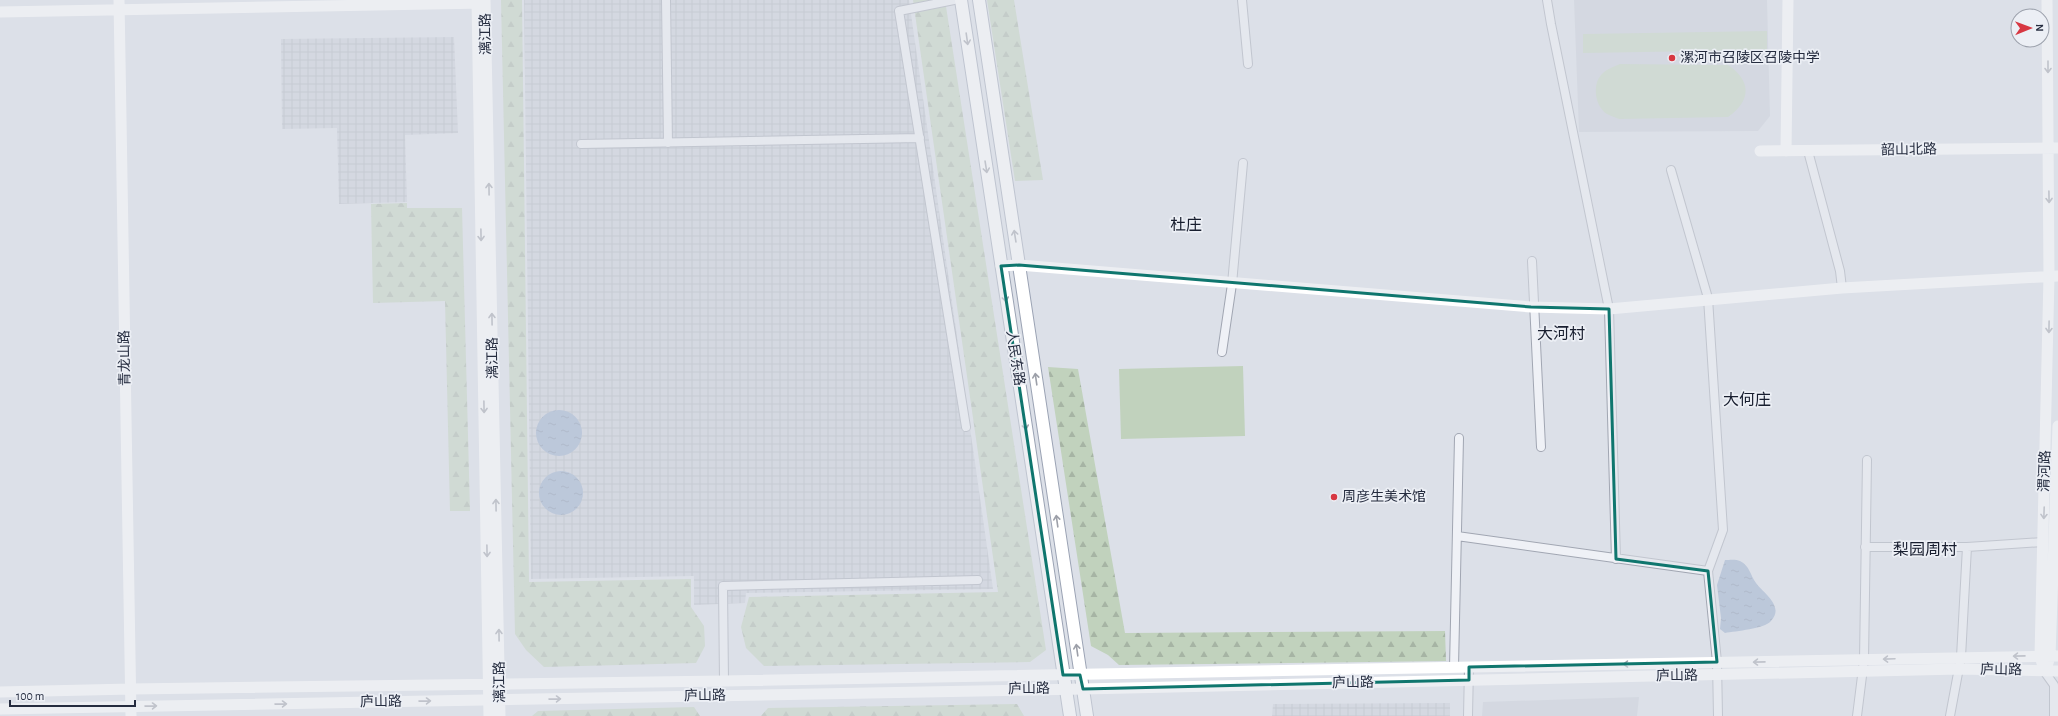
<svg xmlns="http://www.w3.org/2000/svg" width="2058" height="716" font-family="'Alegreya Sans','Noto Sans SC',sans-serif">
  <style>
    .built { fill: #cacfda }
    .industrial { fill: url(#industrial-grid) }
    .forest { fill: url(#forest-firs) }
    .pitch { fill: #c1d2bd }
    .water { fill: url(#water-ripples) }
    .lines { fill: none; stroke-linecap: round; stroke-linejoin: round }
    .street-casing { stroke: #a1a6b2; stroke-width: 10 }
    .primary-casing { stroke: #9ba3b4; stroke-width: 14 }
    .street { stroke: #eff1f6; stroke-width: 8 }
    .secondary { stroke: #fff; stroke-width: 11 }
    .primary { stroke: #fff; stroke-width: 12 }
    .oneway { stroke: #9da0a9 }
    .marked { fill: none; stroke: #0f766e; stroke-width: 3; stroke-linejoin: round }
    .poi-dot { fill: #d73742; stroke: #eceff5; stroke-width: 1.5 }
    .labels { text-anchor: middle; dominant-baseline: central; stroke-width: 3.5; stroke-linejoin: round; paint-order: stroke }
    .street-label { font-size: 14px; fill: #252c3f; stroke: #eceff5 }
    .poi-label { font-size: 14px; fill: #252c3f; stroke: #eceff5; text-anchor: start }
    .quarter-label { font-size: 16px; fill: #181e2f; stroke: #eceff5 }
  </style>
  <defs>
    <pattern id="industrial-grid" width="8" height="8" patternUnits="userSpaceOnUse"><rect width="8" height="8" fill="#cacfda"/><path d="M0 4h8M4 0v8" fill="none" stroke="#adb2bc"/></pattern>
    <pattern id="forest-firs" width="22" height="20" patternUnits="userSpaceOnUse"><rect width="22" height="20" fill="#c1d2bd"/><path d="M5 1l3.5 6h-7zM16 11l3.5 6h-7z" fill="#a6b4a4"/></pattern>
    <pattern id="water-ripples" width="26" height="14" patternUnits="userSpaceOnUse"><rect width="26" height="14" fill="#94aacb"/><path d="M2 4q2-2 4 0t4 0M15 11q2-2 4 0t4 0" fill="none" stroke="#798ba6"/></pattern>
  </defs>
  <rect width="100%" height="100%" fill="#dce0e8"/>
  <path class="built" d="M1574,0H1767L1770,116L1758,131L1579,132Z
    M1639,697L1637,716H1482L1483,702Z"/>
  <path class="industrial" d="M524,0H909L993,589L746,593L745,603L694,605V576L531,579Z
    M454,37L458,133L405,135L407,202L339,204L337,128L282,129L281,39Z
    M1450,703V716H1272L1273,704Z"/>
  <path class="forest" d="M501,0H522L529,582L691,579V607L704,626L705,646L696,663L544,667L526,650L515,634Z
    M913,0H945L1046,650L1030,662L764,666L746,648L741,627L749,597L998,592Z
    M987,0H1014L1043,180L1015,181Z
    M407,203V208H462L470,511H450L445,301L373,303L371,204Z
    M1048,367L1078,369L1125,633L1445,631L1446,661L1119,665L1108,655L1091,646Z
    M1017,704L1024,716H761L768,708Z
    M694,707L700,716H532L538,711Z"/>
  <path class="pitch" d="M1767,31V50L1583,53V34Z
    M1620,64L1728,65C1752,81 1751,101 1728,117L1619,119C1615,117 1610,116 1607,114C1595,107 1592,85 1601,75C1606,69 1613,67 1620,64Z
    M1243,366L1245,436L1121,439L1119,369Z"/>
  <path class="water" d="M536 433a23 23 0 1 1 46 0a23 23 0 1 1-46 0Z
    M539 493a22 22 0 1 1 44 0a22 22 0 1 1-44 0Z
    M1725,560C1729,560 1736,559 1740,561C1750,566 1750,575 1756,583C1763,593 1785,606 1771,621C1764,629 1736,631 1725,633L1720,629L1721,618L1717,585Z"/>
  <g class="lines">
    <g class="street-casing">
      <path id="street" d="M666,0L668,143
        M954,0L899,11L966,427
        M1242,0L1248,64
        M1547,0L1551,24L1609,309L1616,559
        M581,144L920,138
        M1808,151L1840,271L1842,288
        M1671,170L1708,298L1723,530L1708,571L1717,662L1718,716
        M1532,261L1541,447
        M1222,352L1232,284L1243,163
        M1457,536L1708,571
        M1865,547H1967L2043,542
        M1454,667L1459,438
        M2044,671L2054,685V716
        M724,681L723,586L978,580
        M1468,716L1469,667
        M1857,716L1864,660L1867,460
        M1950,716L1961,657L1967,547"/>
    </g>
    <g class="primary-casing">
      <path id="primary" d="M961,0L1070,716
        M979,0L1087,716"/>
    </g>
    <use href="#street" class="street"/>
    <path class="secondary" d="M119,0L131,716
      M477,0L489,716
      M485,0L500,716
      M0,12L484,3
      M1760,151L2058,148
      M1786,151L1788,0
      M1001,266L1019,265L1531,307L1609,309L1842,288L2058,276
      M2042,663L2040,656L2049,277L2047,0
      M2048,663L2050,656L2058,426
      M0,692L131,689L724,681L2058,656
      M0,709L1083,689L1959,669L2058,671"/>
    <use href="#primary" class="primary"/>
  </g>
  <defs><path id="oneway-shaft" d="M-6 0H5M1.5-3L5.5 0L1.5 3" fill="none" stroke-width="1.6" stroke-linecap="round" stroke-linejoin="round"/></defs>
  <g class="oneway">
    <use href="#oneway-shaft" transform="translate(967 39) rotate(82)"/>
    <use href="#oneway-shaft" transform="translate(2048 67) rotate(90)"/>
    <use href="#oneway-shaft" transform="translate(986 167) rotate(81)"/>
    <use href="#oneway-shaft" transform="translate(489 189) rotate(-91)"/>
    <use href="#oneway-shaft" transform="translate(2049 197) rotate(89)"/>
    <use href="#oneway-shaft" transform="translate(481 235) rotate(89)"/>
    <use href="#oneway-shaft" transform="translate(1015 236) rotate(-99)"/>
    <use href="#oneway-shaft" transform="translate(1005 296) rotate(81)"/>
    <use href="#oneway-shaft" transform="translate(492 319) rotate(-91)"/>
    <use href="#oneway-shaft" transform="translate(2049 327) rotate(91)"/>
    <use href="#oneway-shaft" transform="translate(1036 379) rotate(-98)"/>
    <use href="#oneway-shaft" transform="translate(484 407) rotate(89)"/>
    <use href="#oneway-shaft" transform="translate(1025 424) rotate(81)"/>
    <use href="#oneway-shaft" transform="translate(496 505) rotate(-91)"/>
    <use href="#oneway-shaft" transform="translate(2044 513) rotate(92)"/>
    <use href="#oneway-shaft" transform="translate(1057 521) rotate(-98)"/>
    <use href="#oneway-shaft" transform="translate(487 551) rotate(89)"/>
    <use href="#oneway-shaft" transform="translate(499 635) rotate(-91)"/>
    <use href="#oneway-shaft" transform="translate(1077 650) rotate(-98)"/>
    <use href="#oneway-shaft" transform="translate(2019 656) rotate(179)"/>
    <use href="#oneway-shaft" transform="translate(1889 659) rotate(178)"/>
    <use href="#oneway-shaft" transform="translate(1759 662) rotate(179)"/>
    <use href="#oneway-shaft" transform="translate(1629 664) rotate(179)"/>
    <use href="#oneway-shaft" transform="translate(555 699) rotate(-1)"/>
    <use href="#oneway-shaft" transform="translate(425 701) rotate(-1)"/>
    <use href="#oneway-shaft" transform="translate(281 704) rotate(-1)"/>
    <use href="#oneway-shaft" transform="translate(151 706) rotate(-1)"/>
  </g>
  <path d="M0 0H2058V716H0ZM1019,265L1531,307L1609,309L1616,559L1708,571L1717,662L1469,667V680L1083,689L1080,675H1063L1001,266Z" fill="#dce0e8" fill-opacity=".55" fill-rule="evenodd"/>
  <path class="marked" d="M1019,265L1531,307L1609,309L1616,559L1708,571L1717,662L1469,667V680L1083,689L1080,675H1063L1001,266Z"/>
  <g class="poi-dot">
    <circle cx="1672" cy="58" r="4"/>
    <circle cx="1334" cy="497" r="4"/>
  </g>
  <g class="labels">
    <g class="street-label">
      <text transform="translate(486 34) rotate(-91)">漓江路</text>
      <text transform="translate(1909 150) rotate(-1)">韶山北路</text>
      <text transform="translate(125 358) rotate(-91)">青龙山路</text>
      <text transform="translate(493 358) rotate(-91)">漓江路</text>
      <text transform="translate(1015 358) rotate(81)">人民东路</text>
      <text transform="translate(2045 471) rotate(-88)">渭河路</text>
      <text transform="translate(2001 670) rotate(1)">庐山路</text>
      <text transform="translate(1677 676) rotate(-1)">庐山路</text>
      <text transform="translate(500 682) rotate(-91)">漓江路</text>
      <text transform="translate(1353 683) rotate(-1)">庐山路</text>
      <text transform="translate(1029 689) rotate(-1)">庐山路</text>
      <text transform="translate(705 696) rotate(-1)">庐山路</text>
      <text transform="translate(381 702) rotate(-1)">庐山路</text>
    </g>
    <g class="poi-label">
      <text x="1680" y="58">漯河市召陵区召陵中学</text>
      <text x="1342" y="497">周彦生美术馆</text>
    </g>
    <g class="quarter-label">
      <text x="1186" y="225">杜庄</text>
      <text x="1561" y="334">大河村</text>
      <text x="1747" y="400">大何庄</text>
      <text x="1925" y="550">梨园周村</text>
    </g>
  </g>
  <g transform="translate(2030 28) rotate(89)"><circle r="19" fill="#eceff5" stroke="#9ca1ac"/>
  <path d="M0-3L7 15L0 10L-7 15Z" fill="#d73742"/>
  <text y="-6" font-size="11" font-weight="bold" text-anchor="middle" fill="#252c3f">N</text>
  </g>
  <path d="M10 700v6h125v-6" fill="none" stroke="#252c3f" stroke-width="2"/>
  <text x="16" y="700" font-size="12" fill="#252c3f" stroke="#eceff5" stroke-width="3" paint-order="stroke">100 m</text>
</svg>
